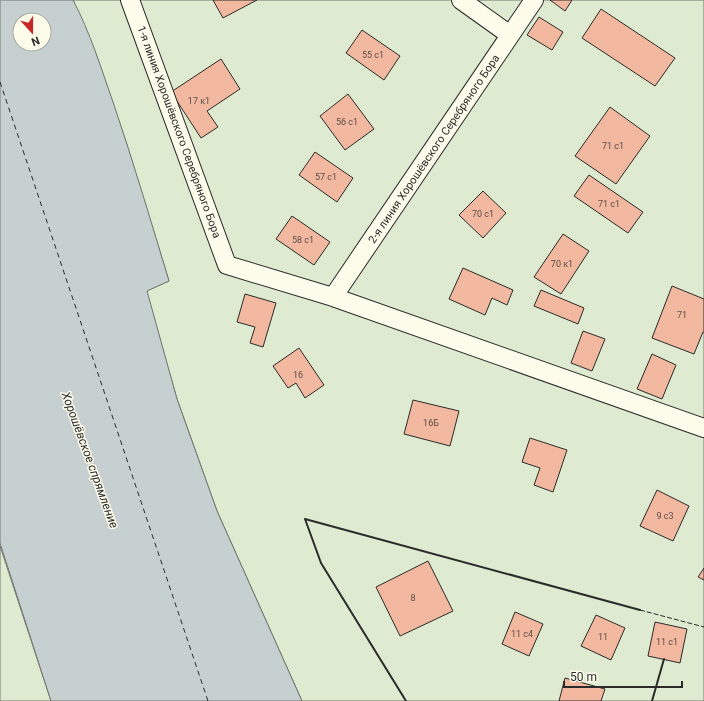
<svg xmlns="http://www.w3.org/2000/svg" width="704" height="701" font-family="Roboto,sans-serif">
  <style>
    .green { fill: #deebd1; stroke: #74746e }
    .water { fill: #c7d0d0; stroke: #74746e; fill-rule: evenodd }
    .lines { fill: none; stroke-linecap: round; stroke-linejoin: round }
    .ferry { stroke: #2b2b2b; stroke-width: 1; stroke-dasharray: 5 4; stroke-linecap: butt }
    .building { fill: #f2b8a0; stroke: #2b2b2b }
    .minor-casing { stroke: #2b2b2b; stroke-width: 20 }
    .minor { stroke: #fdfbea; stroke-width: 18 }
    .fence { stroke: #2b2b2b; stroke-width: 1; stroke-dasharray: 5 2; stroke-linecap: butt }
    .wall { stroke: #2b2b2b; stroke-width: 2 }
    .labels { text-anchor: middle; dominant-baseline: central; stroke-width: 3; stroke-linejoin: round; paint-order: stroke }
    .number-label { font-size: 9px; fill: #5d4e48 }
    .street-label { font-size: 11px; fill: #2b2b2b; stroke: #fdfbea }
    .water-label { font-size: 12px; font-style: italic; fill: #2b2b2b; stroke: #fdfbea }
  </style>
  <rect width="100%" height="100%" fill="#fdfbea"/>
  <path class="green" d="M73,0H704V701H302L217,511L177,399L146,291L169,281L126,142L97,57Z
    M0,546L51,701H0Z"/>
  <path class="water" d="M0,0H73C90,32 101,68 113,102C133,161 151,221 169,281L147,291L177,399L217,511L302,701H51L0,543ZM20,20H44V44H20Z"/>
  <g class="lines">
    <path class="ferry" d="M0,82L208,701"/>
  </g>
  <path class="building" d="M213,0H257L223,18Z
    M550,0H572L565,11Z
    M601,9L675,58L655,86L582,38Z
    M539,17L563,32L552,50L527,35Z
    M362,30L400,56L384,80L346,53Z
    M221,59L240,89L207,111L218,127L201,138L171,92Z
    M348,94L374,129L345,150L320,116Z
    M610,107L650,136L616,184L575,156Z
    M315,152L353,178L337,202L299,175Z
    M589,175L643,212L628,233L574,196Z
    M483,191L506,213L483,238L459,215Z
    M292,216L330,242L314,265L276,239Z
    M563,234L589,251L561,294L534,277Z
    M463,268L513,290L507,305L492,298L485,315L449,299Z
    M672,286L704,299V332H703L694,354L652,338Z
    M541,290L584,308L578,324L534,306Z
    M245,294L276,303L263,347L250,343L255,327L237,322Z
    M583,331L605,339L592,371L571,363Z
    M299,348L324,385L305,398L296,383L288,388L273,366Z
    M652,354L676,365L662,399L637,389Z
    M413,400L459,411L450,446L404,434Z
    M530,438L567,450L553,492L534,485L540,468L522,462Z
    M657,490L689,506L673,541L640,526Z
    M428,561L453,611L400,636L376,587Z
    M704,568V580L698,577Z
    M515,612L543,624L529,656L502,644Z
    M596,615L625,628L611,660L581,646Z
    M655,622L687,629L680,663L648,656Z
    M565,678L605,689L601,701H559Z"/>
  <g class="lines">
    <g class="minor-casing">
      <path id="minor" d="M130,0L227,265L333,297L704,428
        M461,0L510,35
        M333,297L534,0"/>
    </g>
    <use href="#minor" class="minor"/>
    <path class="fence" d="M640,610L704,627"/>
    <path class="wall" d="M406,701L321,563L305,519L640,610
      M652,701L664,659"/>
  </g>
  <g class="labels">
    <g class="number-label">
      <text x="373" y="55">55 с1</text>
      <text x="199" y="101">17 к1</text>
      <text x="347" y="122">56 с1</text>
      <text x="613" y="146">71 с1</text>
      <text x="326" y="177">57 с1</text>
      <text x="609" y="204">71 с1</text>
      <text x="483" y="214">70 с1</text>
      <text x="303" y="240">58 с1</text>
      <text x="562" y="264">70 к1</text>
      <text x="682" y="315">71</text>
      <text x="298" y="375">16</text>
      <text x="431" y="423">16Б</text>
      <text x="665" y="516">9 с3</text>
      <text x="413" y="598">8</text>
      <text x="522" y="634">11 с4</text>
      <text x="603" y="637">11</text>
      <text x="667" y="642">11 с1</text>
    </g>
    <g class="street-label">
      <text transform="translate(179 132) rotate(70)">1-я линия Хорошёвского Серебряного Бора</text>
      <text transform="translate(434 149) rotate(-56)">2-я линия Хорошёвского Серебряного Бора</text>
    </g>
    <g class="water-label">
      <text transform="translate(90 460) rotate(70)">Хорошёвское спрямление</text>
    </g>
  </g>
  <g transform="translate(32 32) rotate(159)"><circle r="19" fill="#fdfbea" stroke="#a9a89e"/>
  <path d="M0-3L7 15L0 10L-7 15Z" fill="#c62828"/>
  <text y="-6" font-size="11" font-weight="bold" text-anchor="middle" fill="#2b2b2b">N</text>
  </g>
  <path d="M564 681v6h118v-6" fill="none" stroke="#2b2b2b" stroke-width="2"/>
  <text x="570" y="681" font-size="12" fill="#2b2b2b" stroke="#fdfbea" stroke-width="3" paint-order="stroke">50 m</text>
</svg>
